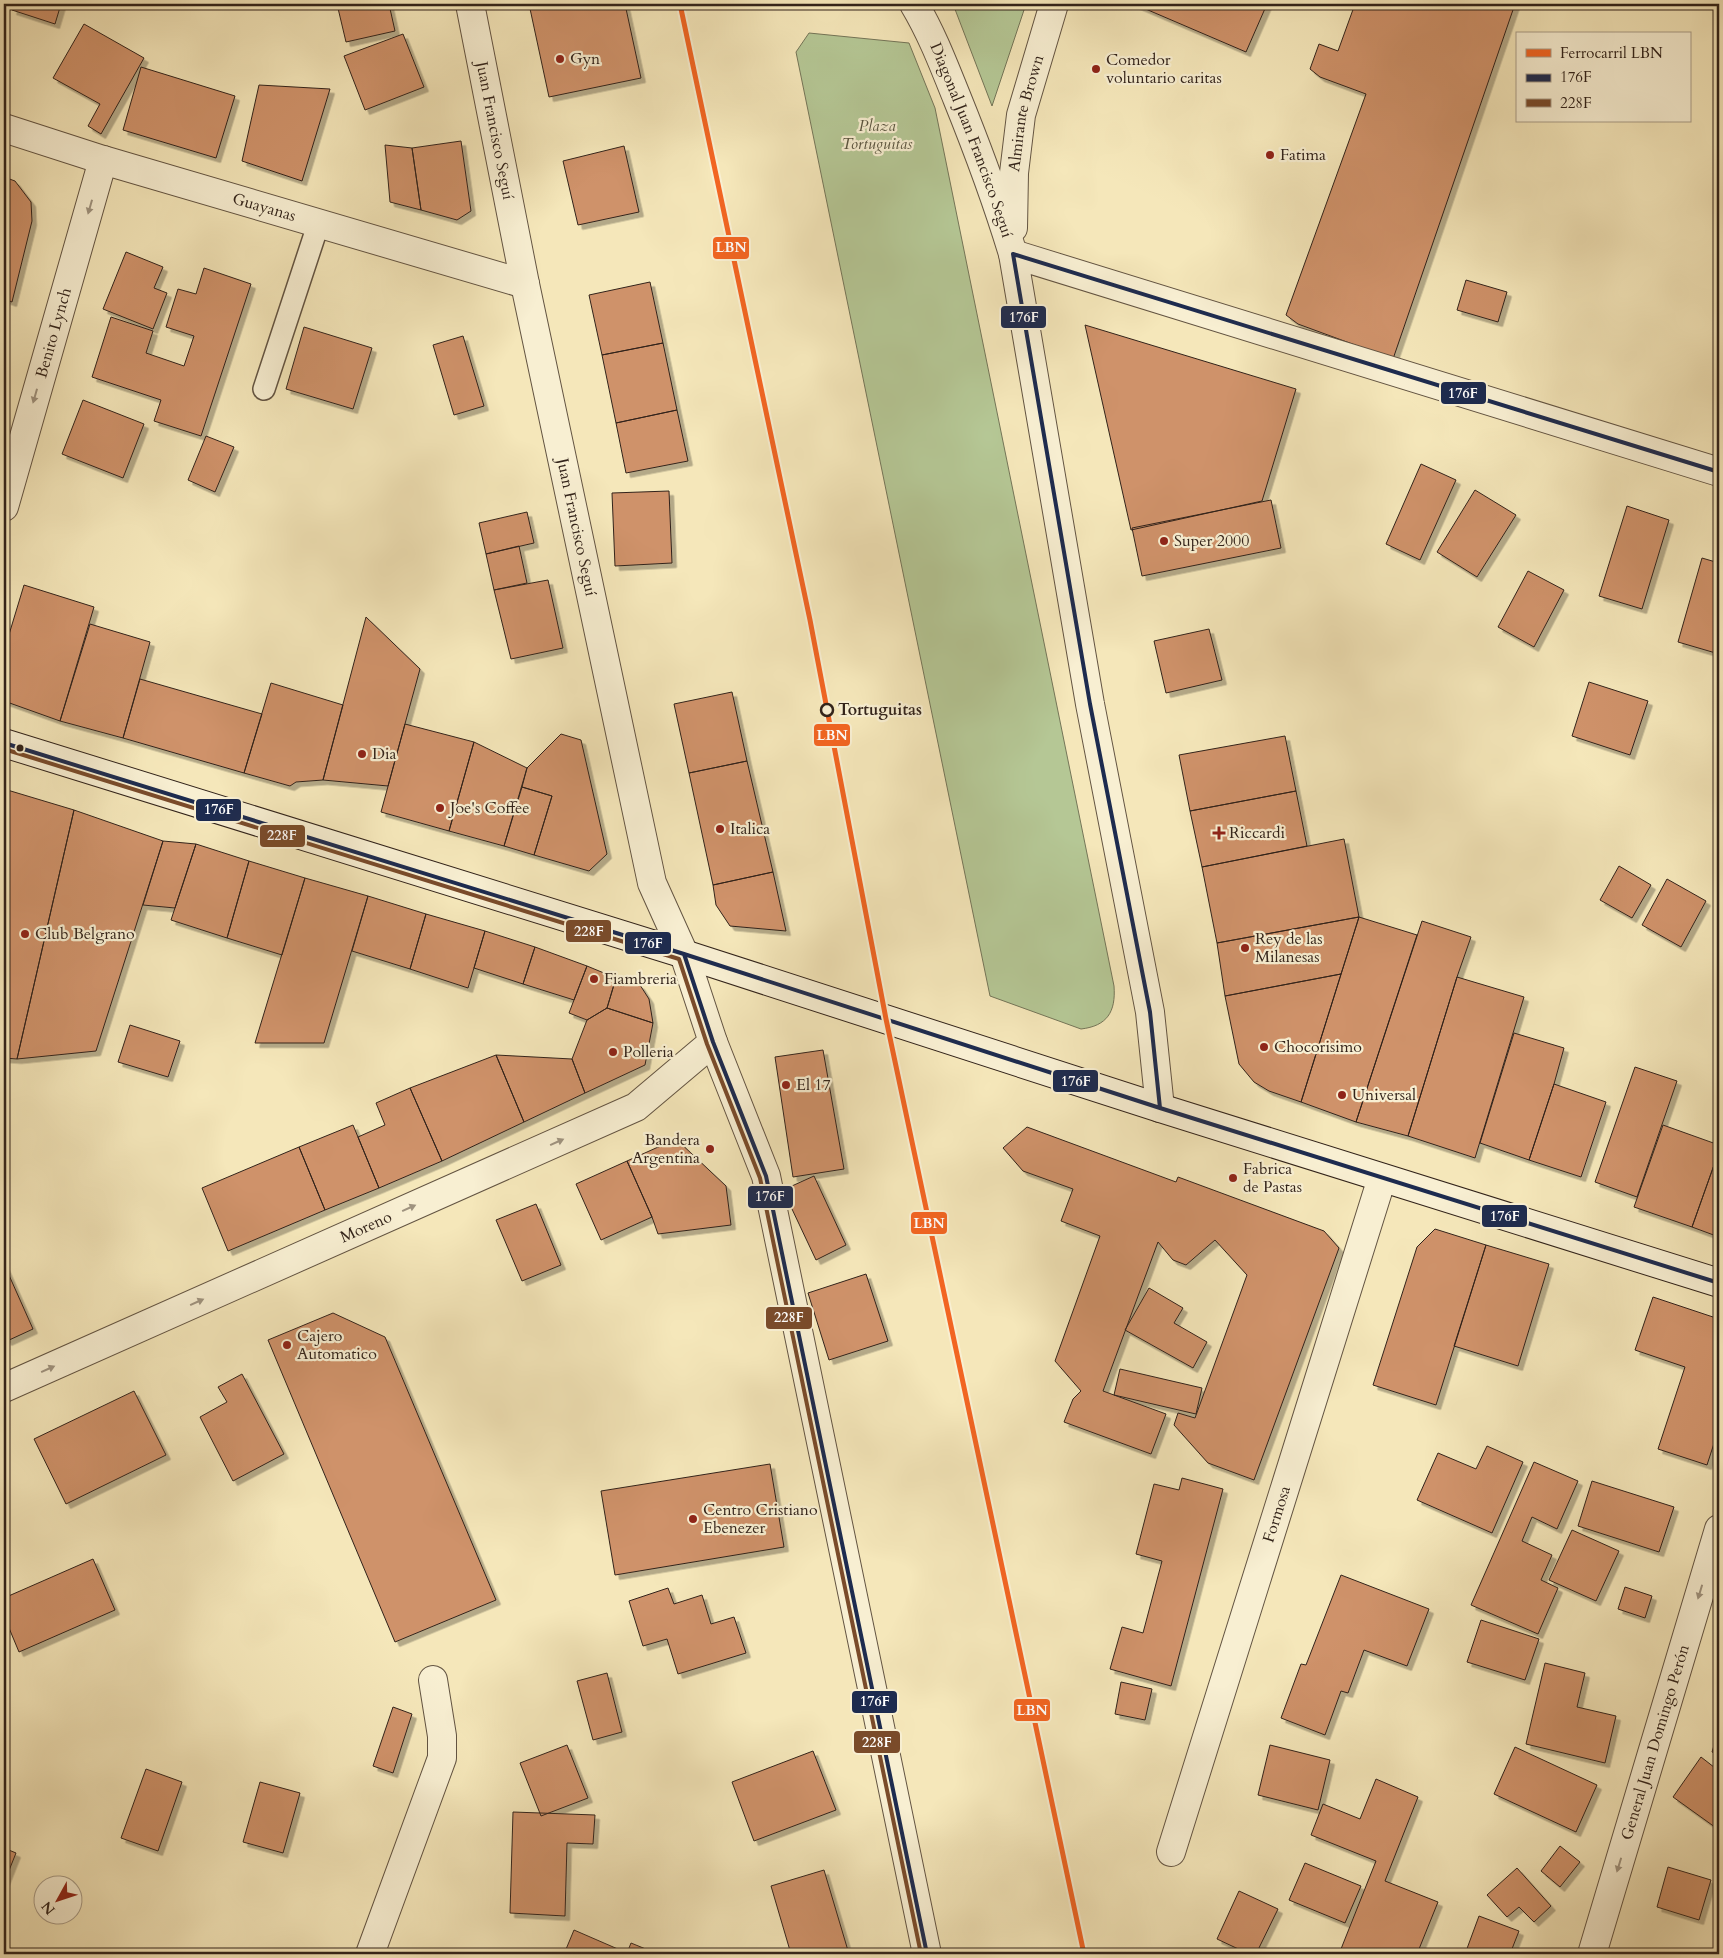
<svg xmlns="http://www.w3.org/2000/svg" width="1723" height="1958" font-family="Cardo,serif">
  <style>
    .green { fill: #b5c795; stroke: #747558 }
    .building { fill: #cf926b; stroke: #32231a; filter: url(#shadow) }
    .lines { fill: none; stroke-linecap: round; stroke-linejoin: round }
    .service-casing { stroke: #635442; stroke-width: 24 }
    .minor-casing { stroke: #635442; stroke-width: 30 }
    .tertiary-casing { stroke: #635442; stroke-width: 30 }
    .secondary-casing { stroke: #32231a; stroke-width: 30 }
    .service { stroke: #f8efd2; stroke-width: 21 }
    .minor { stroke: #f8efd2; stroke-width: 28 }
    .tertiary { stroke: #f8efd2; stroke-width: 28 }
    .secondary { stroke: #f8efd2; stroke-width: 28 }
    .bus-1-casing { stroke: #f8efd2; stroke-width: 8 }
    .bus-2-casing { stroke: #f8efd2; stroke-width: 8 }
    .bus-1 { stroke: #1d2b4f; stroke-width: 4 }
    .bus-2 { stroke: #7a4b2a; stroke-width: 4 }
    .rail-1-casing { stroke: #f8efd2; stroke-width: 9 }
    .rail-1 { stroke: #f26522; stroke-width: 5 }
    .oneway { fill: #9f937f }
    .poi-dot { fill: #8f2418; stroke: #f8efd2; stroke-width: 2 }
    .stop-dot { fill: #f8efd2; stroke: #32231a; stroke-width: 2.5 }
    .bus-dot { fill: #32231a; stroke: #f8efd2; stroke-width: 2 }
    .labels { text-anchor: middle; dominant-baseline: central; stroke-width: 4.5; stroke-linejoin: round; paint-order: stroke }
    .poi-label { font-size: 16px; fill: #32231a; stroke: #f8efd2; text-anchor: start }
    .street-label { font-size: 16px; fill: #32231a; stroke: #f8efd2 }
    .park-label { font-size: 16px; font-style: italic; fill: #59543f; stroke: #f8efd2 }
    .stop-label { font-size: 16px; font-weight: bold; fill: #32231a; stroke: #f8efd2; text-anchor: start }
    .line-badge { stroke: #f8efd2; stroke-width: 2 }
    .badge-label { font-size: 14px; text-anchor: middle; font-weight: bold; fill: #fff }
  </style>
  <defs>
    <filter id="shadow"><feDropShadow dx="4.5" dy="4.5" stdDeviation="0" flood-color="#0004"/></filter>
  </defs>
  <rect width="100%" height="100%" fill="#f5e7ba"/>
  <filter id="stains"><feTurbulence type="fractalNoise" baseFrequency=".004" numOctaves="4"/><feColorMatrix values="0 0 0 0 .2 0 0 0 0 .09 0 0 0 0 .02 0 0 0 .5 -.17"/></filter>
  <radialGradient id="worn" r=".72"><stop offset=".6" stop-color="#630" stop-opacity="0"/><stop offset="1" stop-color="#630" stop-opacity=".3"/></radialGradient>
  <path class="green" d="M953,4H1026L992,106Z
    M809,33L909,43L935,108L1114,986C1116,1012 1107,1026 1081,1029L990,996L796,52Z"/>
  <path class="building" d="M14,4H61L55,24L12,10Z
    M337,4H389L395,31L346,42Z
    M529,4H625L641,78L549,97Z
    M1134,4H1267L1246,52Z
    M1355,4H1515L1393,359L1298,324L1286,315L1366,94L1320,77L1310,69L1319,44L1338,51Z
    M84,24L144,58L101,134L88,126L100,104L53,78Z
    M403,34L424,87L365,110L344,56Z
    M141,67L235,96L216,158L123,130Z
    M259,85L330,89L302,181L242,161Z
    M461,141L471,211L457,220L421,210L412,148Z
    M385,145L412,148L421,210L390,202Z
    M624,146L639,212L578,225L563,161Z
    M4,177L15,181L31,202L32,221L12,302L4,299Z
    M126,252L163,267L154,288L167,293L153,329L103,309Z
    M204,268L251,284L201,436L154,421L161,400L92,377L111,317L153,331L146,353L184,366L194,336L166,327L178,289L196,294Z
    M1466,280L1507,292L1498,322L1457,310Z
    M650,282L663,343L602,355L589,295Z
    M1085,325L1296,389L1262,501L1131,530Z
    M304,327L372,348L353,409L286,389Z
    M463,336L484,406L454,415L433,345Z
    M663,343L677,410L616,423L602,355Z
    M83,400L144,424L123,478L62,454Z
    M677,410L688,461L626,473L616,423Z
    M206,436L234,447L215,492L188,480Z
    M1421,464L1456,480L1420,560L1386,544Z
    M1475,490L1516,515L1477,577L1437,552Z
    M669,491L672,563L615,566L612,493Z
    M1271,500L1281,548L1142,576L1132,528Z
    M1627,506L1669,520L1642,609L1599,596Z
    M527,512L534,543L486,554L479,523Z
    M519,546L527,583L494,590L486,554Z
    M1702,558L1719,563V654L1678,642Z
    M1528,571L1564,590L1534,647L1498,627Z
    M548,580L563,648L511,659L494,590Z
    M24,585L94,607L60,721L4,701V651Z
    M366,617L420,669L388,786L323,780Z
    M90,624L150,642L123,738L60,721Z
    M1209,629L1222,680L1166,693L1154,641Z
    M140,679L262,714L244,773L123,738Z
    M1589,682L1648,701L1630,755L1572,736Z
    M271,683L343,705L323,780L296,782L290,786L244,773Z
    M732,692L747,761L689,773L674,704Z
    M405,724L474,742L449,831L381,812Z
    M561,734L581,740L607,854L589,871L534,855L552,796L522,787L527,768Z
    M1285,736L1296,791L1190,811L1179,755Z
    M474,742L527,768L504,846L449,831Z
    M747,761L773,872L713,885L689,773Z
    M522,787L552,796L534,855L504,846Z
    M4,789L74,810L17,1059L4,1058Z
    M1296,791L1307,846L1202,867L1190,811Z
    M74,810L163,841L96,1051L17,1059Z
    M1344,839L1359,917L1217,943L1202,867Z
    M163,841L196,844L175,908L143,905Z
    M196,844L249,861L227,938L171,920Z
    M249,861L305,878L282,955L227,938Z
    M1619,866L1651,885L1632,918L1600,900Z
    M773,872L786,931L730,926L716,905L713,885Z
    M305,878L368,896L324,1043H255Z
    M1667,879L1706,901L1681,947L1642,925Z
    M368,896L426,914L410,969L352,951Z
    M426,914L485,931L468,988L410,969Z
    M1359,917L1417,935L1356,1122L1301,1102Z
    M1359,917L1341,974L1225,996L1217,943Z
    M1422,921L1471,937L1457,977L1408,1136L1356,1122Z
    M485,931L535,947L523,984L474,968Z
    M535,947L587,966L574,1000L523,984Z
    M587,966L616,978L607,1008L587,1020L569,1013Z
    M1341,974L1301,1102L1269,1091L1254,1082L1239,1064L1225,996Z
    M1457,977L1524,997L1475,1158L1408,1136Z
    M616,978L640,985L649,999L653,1023L607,1008Z
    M607,1008L653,1023L645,1065L585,1093L572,1059L587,1020Z
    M130,1025L180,1041L168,1077L118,1062Z
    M1514,1033L1564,1048L1554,1084L1529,1160L1480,1143Z
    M823,1050L844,1169L793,1177L775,1057Z
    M496,1055L524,1122L442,1161L410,1088Z
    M496,1055L572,1059L585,1093L524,1122Z
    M1635,1067L1677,1081L1637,1197L1595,1182Z
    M1554,1084L1606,1102L1581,1177L1529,1160Z
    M410,1088L442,1161L379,1188L358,1137L385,1125L376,1103Z
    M353,1125L379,1188L325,1210L299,1147Z
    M1663,1125L1719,1145V1151L1692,1227L1634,1207Z
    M1027,1127L1176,1182L1178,1177L1324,1231L1339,1248L1254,1480L1208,1463L1174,1425L1178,1413L1195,1418L1247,1275L1215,1240L1186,1265L1173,1260L1158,1242L1103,1391L1166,1414L1151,1454L1064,1422L1073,1399L1081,1391L1055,1361L1100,1236L1061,1221L1073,1189L1023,1171L1003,1148Z
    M676,1139L726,1186L731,1225L658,1234L652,1217L627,1161Z
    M299,1147L325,1210L228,1251L202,1188Z
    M1719,1151V1237L1692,1227Z
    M627,1161L652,1217L601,1240L576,1184Z
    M814,1176L846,1245L816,1260L783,1190Z
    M536,1204L561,1265L522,1281L496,1220Z
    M1435,1229L1486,1245L1436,1405L1373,1385L1417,1247Z
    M1486,1245L1549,1264L1518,1366L1454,1346Z
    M4,1264L33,1329L7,1341L4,1334Z
    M866,1274L888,1341L829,1360L808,1293Z
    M1149,1288L1183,1308L1174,1323L1207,1342L1193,1368L1125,1330Z
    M1653,1297L1719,1319V1428L1707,1465L1658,1449L1685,1367L1635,1350Z
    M333,1313L385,1337L496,1600L395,1642L268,1340Z
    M1120,1369L1202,1388L1196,1414L1114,1395Z
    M242,1374L284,1454L233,1481L200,1417L227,1402L218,1387Z
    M134,1391L166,1455L66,1504L34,1439Z
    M1487,1446L1523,1462L1492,1533L1417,1500L1438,1453L1476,1469Z
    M1534,1462L1578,1481L1557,1529L1532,1517L1522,1541L1552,1555L1541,1580L1558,1588L1538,1634L1471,1605Z
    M770,1464L784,1547L615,1575L601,1491Z
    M1182,1478L1223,1489L1171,1686L1110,1669L1122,1627L1143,1633L1162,1561L1136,1554L1154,1484L1179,1490Z
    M1592,1481L1674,1507L1659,1552L1578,1526Z
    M1572,1530L1619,1551L1596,1601L1549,1580Z
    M93,1559L115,1610L19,1652L4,1616V1598Z
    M1341,1575L1429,1609L1407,1666L1364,1650L1348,1693L1341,1691L1325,1735L1281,1718L1301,1664L1306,1665Z
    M1625,1587L1652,1596L1645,1618L1618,1609Z
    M668,1588L674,1604L702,1595L711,1624L734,1617L746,1653L678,1674L667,1639L643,1646L629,1601Z
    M1481,1620L1539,1639L1525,1680L1467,1662Z
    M1545,1663L1585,1673L1577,1707L1616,1716L1605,1763L1526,1744Z
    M607,1673L622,1732L593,1740L577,1681Z
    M1121,1682L1152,1689L1145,1720L1115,1714Z
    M393,1707L412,1714L393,1773L373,1766Z
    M1719,1729V1755L1712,1752Z
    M567,1745L588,1798L541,1816L520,1763Z
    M1270,1745L1330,1760L1318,1810L1258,1795Z
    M1515,1747L1597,1785L1576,1832L1494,1794Z
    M813,1751L836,1810L754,1841L732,1782Z
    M1701,1757L1719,1771V1830L1673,1797Z
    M146,1769L182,1782L158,1851L121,1838Z
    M1376,1779L1418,1797L1385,1881L1438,1902L1417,1954H1339L1376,1861L1311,1835L1323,1804L1360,1819Z
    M260,1782L300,1793L283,1853L243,1842Z
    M513,1812L595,1815L593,1844L567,1843L565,1916L510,1913Z
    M1560,1846L1580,1862L1560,1887L1541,1871Z
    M4,1848L16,1853L4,1883Z
    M1305,1863L1361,1886L1345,1923L1289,1900Z
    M1668,1867L1711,1880L1699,1920L1657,1907Z
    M1517,1868L1551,1906L1534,1922L1519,1907L1507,1917L1487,1895Z
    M824,1870L849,1954H791L771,1886Z
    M1239,1891L1278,1909L1256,1954H1249L1217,1939Z
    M1479,1916L1519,1931L1510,1954H1465Z
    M574,1930L627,1953L631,1943L658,1954H564Z"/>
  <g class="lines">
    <g class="service-casing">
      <path id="service" d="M264,389L319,222"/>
    </g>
    <g class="minor-casing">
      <g id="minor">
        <path id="s1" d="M470,4L525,284L652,883L684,954"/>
        <path id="s2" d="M914,4C932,34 944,66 957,98C978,150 997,201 1013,254"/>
        <path id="s3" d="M4,128L103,160L525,284"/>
        <path id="s4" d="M1013,228L1014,173L1021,115L1054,4"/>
        <path id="s5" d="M4,507L103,160"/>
        <path d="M713,1042L766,1176L927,1954"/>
        <path id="s6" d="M1171,1852L1382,1178"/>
        <path d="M370,1954L442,1758V1736L433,1680"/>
        <path id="s7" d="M1592,1954L1719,1529"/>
      </g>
    </g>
    <g class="tertiary-casing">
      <g id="tertiary">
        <path d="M1160,1108L1150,1012L1090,704L1013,254L1719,472"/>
        <path id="s8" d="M4,1388L636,1107L713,1042L684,954"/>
      </g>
    </g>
    <g class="secondary-casing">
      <path id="secondary" d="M4,743L684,954L1160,1108L1719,1283"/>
    </g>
    <use href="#service" class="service"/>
    <use href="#minor" class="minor"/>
    <use href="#tertiary" class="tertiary"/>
    <use href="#secondary" class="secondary"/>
    <g class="bus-1-casing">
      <path id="bus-1" d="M4,743L684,954L1160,1108L1719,1283
        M684,954L713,1042L766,1176L927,1954
        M1160,1108L1150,1012L1090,704L1013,254L1719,472"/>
    </g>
    <g class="bus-2-casing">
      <path id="bus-2" d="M4,749L679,959L707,1044L760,1178L921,1954"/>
    </g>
    <use href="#bus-1" class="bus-1"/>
    <use href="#bus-2" class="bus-2"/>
    <g class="rail-1-casing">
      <path id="rail-1" d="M680,4L810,620L886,1019L1084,1954"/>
    </g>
    <use href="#rail-1" class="rail-1"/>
  </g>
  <defs><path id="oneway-solid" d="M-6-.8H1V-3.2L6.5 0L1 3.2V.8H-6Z" transform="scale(1.25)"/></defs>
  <g class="oneway">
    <use href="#oneway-solid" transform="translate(90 207) rotate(106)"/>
    <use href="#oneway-solid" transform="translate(35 396) rotate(106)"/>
    <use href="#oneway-solid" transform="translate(557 1142) rotate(-24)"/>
    <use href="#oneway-solid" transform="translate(409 1208) rotate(-24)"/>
    <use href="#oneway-solid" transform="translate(197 1302) rotate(-24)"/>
    <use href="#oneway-solid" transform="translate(48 1369) rotate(-24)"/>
    <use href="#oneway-solid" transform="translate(1700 1592) rotate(107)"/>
    <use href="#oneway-solid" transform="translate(1619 1865) rotate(107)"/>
  </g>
  <g class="poi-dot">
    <circle cx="560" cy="59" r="5"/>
    <circle cx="1096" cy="69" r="5"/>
    <circle cx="1270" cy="155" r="5"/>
    <circle cx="1164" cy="541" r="5"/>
    <circle cx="362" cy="754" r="5"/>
    <circle cx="440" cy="808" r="5"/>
    <circle cx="720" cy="829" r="5"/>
    <path d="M1216.5 825.5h5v5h5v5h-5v5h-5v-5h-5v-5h5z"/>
    <circle cx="25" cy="934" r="5"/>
    <circle cx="1245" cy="948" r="5"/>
    <circle cx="594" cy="979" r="5"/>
    <circle cx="1264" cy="1047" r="5"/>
    <circle cx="613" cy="1052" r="5"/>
    <circle cx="786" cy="1085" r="5"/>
    <circle cx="1342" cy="1095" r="5"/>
    <circle cx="710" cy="1149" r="5"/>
    <circle cx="1233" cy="1178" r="5"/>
    <circle cx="287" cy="1345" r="5"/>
    <circle cx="693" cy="1519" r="5"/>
  </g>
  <circle class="stop-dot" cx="827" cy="710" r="6"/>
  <circle class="bus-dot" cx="20" cy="748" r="4.5"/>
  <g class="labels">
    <g class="poi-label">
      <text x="570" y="59">Gyn</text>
      <text x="1106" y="60">Comedor<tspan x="1106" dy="18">voluntario caritas</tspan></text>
      <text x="1280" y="155">Fatima</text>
      <text x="1174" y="541">Super 2000</text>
      <text x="372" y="754">Dia</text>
      <text x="450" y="808">Joe's Coffee</text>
      <text x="730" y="829">Italica</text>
      <text x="1229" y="833">Riccardi</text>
      <text x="35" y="934">Club Belgrano</text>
      <text x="1255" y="939">Rey de las<tspan x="1255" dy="18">Milanesas</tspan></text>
      <text x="604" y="979">Fiambreria</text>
      <text x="1274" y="1047">Chocorisimo</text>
      <text x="623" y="1052">Polleria</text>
      <text x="796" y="1085">El 17</text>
      <text x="1352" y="1095">Universal</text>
      <text x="700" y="1140" text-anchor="end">Bandera<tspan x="700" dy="18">Argentina</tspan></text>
      <text x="1243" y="1169">Fabrica<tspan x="1243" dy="18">de Pastas</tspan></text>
      <text x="297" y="1336">Cajero<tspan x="297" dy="18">Automatico</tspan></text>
      <text x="703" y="1510">Centro Cristiano<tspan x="703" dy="18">Ebenezer</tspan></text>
    </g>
    <g class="street-label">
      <text stroke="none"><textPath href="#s4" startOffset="116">Almirante Brown</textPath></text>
      <text stroke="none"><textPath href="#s1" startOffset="129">Juan Francisco Seguí</textPath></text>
      <text stroke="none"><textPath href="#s2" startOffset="148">Diagonal Juan Francisco Seguí</textPath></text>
      <text stroke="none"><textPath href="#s3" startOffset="272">Guayanas</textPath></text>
      <text stroke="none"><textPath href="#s5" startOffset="181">Benito Lynch</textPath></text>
      <text stroke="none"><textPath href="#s1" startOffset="534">Juan Francisco Seguí</textPath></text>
      <text stroke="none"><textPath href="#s8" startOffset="396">Moreno</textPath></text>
      <text stroke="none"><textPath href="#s6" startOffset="354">Formosa</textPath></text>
      <text stroke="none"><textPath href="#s7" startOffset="221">General Juan Domingo Perón</textPath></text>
    </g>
    <g class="park-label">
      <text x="877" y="126">Plaza<tspan x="877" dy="18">Tortuguitas</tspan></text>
    </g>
    <g class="stop-label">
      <text x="838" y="710">Tortuguitas</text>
    </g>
  </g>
  <g class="line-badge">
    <rect x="712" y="236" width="38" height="24" rx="5" fill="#f26522"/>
    <rect x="1000" y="305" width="47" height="24" rx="5" fill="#1d2b4f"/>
    <rect x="1440" y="381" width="47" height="24" rx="5" fill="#1d2b4f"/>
    <rect x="813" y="723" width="38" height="24" rx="5" fill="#f26522"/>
    <rect x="195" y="798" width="47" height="24" rx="5" fill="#1d2b4f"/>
    <rect x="259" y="824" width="47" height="24" rx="5" fill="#7a4b2a"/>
    <rect x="565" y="919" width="47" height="24" rx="5" fill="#7a4b2a"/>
    <rect x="624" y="931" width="48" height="24" rx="5" fill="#1d2b4f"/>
    <rect x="1052" y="1069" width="47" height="24" rx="5" fill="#1d2b4f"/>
    <rect x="747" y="1185" width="47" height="24" rx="5" fill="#1d2b4f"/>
    <rect x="1481" y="1204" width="47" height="24" rx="5" fill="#1d2b4f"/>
    <rect x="910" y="1211" width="38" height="24" rx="5" fill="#f26522"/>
    <rect x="765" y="1306" width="48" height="24" rx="5" fill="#7a4b2a"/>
    <rect x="851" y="1690" width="47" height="24" rx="5" fill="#1d2b4f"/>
    <rect x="1013" y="1698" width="38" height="24" rx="5" fill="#f26522"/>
    <rect x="853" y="1730" width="48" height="24" rx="5" fill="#7a4b2a"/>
  </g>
  <g class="badge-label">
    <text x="731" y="252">LBN</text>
    <text x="1024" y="322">176F</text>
    <text x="1463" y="398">176F</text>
    <text x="832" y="740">LBN</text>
    <text x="219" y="814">176F</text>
    <text x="282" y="840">228F</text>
    <text x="589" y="936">228F</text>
    <text x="648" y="948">176F</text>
    <text x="1076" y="1086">176F</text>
    <text x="770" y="1201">176F</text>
    <text x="1505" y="1221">176F</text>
    <text x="929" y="1228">LBN</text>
    <text x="789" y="1322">228F</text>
    <text x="875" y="1706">176F</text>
    <text x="1032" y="1715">LBN</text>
    <text x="877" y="1747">228F</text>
  </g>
  <rect width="1723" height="1958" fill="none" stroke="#f5e7ba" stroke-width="20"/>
  <rect x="5" y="5" width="1713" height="1948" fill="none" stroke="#32231a" stroke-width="2.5"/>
  <rect x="10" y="10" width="1703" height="1938" fill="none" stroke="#32231a"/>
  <rect x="1516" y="32" width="175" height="90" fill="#f8efd2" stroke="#a99d88"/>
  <rect x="1526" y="49" width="25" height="8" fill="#f26522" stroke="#a99d88"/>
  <text x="1560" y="58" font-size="15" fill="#32231a">Ferrocarril LBN</text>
  <rect x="1526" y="74" width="25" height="8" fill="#1d2b4f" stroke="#a99d88"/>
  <text x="1560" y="82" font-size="15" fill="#32231a">176F</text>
  <rect x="1526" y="99" width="25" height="8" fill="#7a4b2a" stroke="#a99d88"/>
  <text x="1560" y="108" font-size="15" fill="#32231a">228F</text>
  <g transform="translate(58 1900) rotate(230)"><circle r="24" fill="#f8efd2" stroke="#a99d88"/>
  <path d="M0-4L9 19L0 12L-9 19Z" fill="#8f2418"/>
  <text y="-8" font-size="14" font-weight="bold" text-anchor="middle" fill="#32231a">N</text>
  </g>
  <rect width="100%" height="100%" filter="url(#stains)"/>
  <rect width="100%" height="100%" fill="url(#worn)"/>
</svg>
